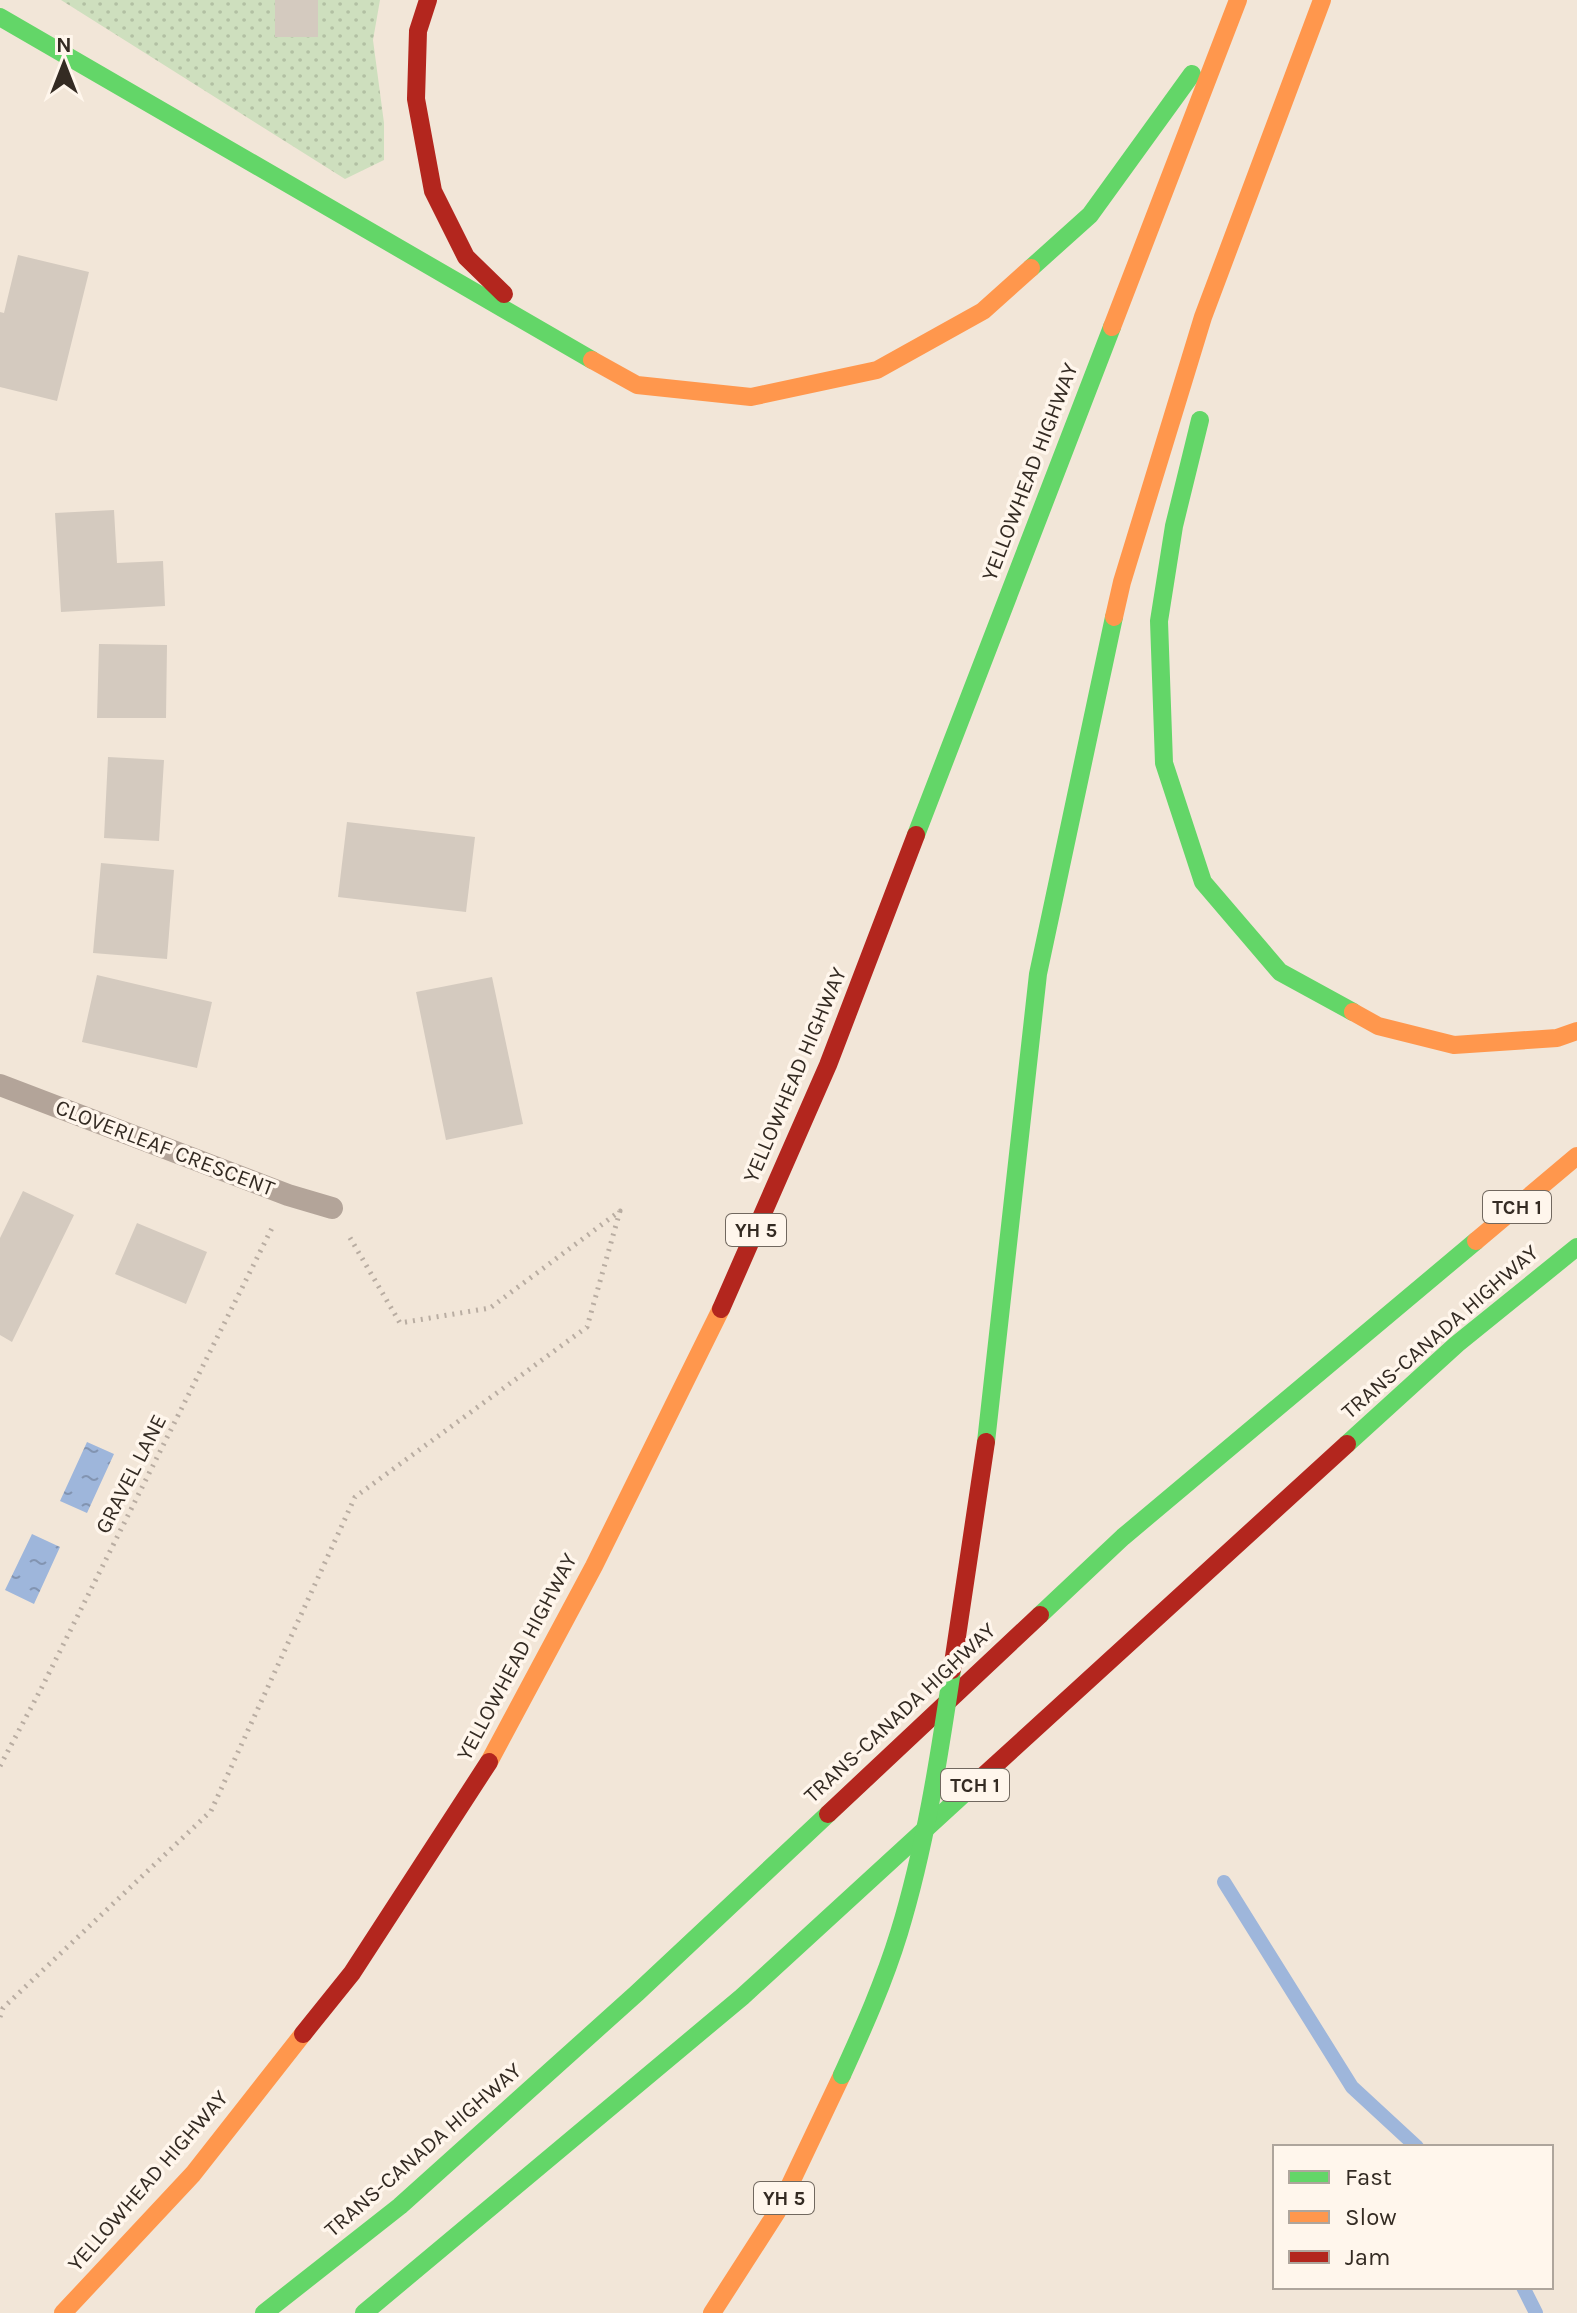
<svg xmlns="http://www.w3.org/2000/svg" width="1577" height="2313" font-family="Karla,sans-serif">
  <style>
    .grass { fill: url(#grass-dots) }
    .water { fill: url(#water-ripples) }
    .lines { fill: none; stroke-linecap: round; stroke-linejoin: round }
    .stream { stroke: #9eb6db; stroke-width: 14 }
    .building { fill: #d4cabf }
    .path { stroke: #b9ada2; stroke-width: 5; stroke-dasharray: 2 6; stroke-linecap: butt }
    .lane { stroke: #b3a499; stroke-width: 22 }
    .fast { stroke: #63d668; stroke-width: 18 }
    .slow { stroke: #ff974d; stroke-width: 18 }
    .jam { stroke: #b3261e; stroke-width: 18 }
    .fast-bridge { stroke: #63d668; stroke-width: 18 }
    .jam-bridge { stroke: #b3261e; stroke-width: 18 }
    .labels { text-anchor: middle; dominant-baseline: central; stroke-width: 7; stroke-linejoin: round; paint-order: stroke }
    .shield { fill: #fff6ec; stroke: #71685f; stroke-width: 2 }
    .shield-label { font-size: 20px; font-weight: bold; fill: #342b23 }
    .street-label { font-size: 22px; fill: #342b23; stroke: #fff6ec }
  </style>
  <defs>
    <pattern id="grass-dots" width="8" height="8" patternUnits="userSpaceOnUse" patternTransform="scale(2)"><rect width="8" height="8" fill="#cedfbe"/><path d="M2 2h.1M6 6h.1" fill="none" stroke="#b2c0a3" stroke-width="1.8" stroke-linecap="round"/></pattern>
    <pattern id="water-ripples" width="26" height="14" patternUnits="userSpaceOnUse" patternTransform="scale(2)"><rect width="26" height="14" fill="#9eb6db"/><path d="M2 4q2-2 4 0t4 0M15 11q2-2 4 0t4 0" fill="none" stroke="#8294b1"/></pattern>
  </defs>
  <rect width="100%" height="100%" fill="#f2e6d8"/>
  <path class="grass" d="M61,0H380L373,40L384,123V160L345,179Z"/>
  <path class="water" d="M87,1442L114,1454L87,1513L60,1501Z
    M32,1534L60,1547L34,1604L5,1590Z"/>
  <g class="lines">
    <path class="stream" d="M1224,1882L1352,2087L1417,2147
      M1523,2287L1536,2313"/>
  </g>
  <path class="building" d="M275,0H318V37H275Z
    M18,255L89,272L57,401L0,387V312L4,313Z
    M114,510L117,563L163,561L165,606L61,612L55,513Z
    M99,644L167,645L166,718H97Z
    M108,757L164,760L159,841L104,838Z
    M347,822L475,837L466,912L338,897Z
    M101,863L174,870L167,959L93,953Z
    M97,975L212,1002L197,1068L82,1042Z
    M492,977L523,1124L446,1140L416,992Z
    M23,1191L74,1215L12,1342L0,1335V1238Z
    M137,1223L207,1252L186,1304L115,1274Z"/>
  <g class="lines">
    <path class="path" d="M0,1766L42,1687L274,1224
      M0,2017L3,2008L211,1811L355,1497L587,1327L620,1211L490,1308L400,1323L349,1236"/>
    <path class="lane" d="M0,1085L288,1195L332,1208"/>
    <path class="fast" d="M0,17L592,360
      M1031,268L1090,215L1192,74
      M1200,420L1174,526L1159,621L1164,763L1203,882L1280,972L1353,1012
      M916,835L1112,327
      M986,1442L1038,974L1114,617
      M1347,1444L1457,1344L1577,1247
      M1040,1615L1123,1537L1476,1241
      M264,2313L400,2206L637,1993L828,1814
      M364,2313L742,1997L980,1779"/>
    <path class="slow" d="M1112,327L1238,0
      M592,360L637,385L751,397L877,370L983,311L1031,268
      M1114,617L1122,582L1203,317L1322,0
      M1353,1012L1378,1026L1454,1045L1557,1038L1577,1031
      M1476,1241L1577,1156
      M489,1762L594,1566L721,1309
      M63,2313L193,2174L303,2034
      M712,2313L777,2212L842,2075"/>
    <path class="jam" d="M428,0L418,31L416,99L433,191L466,257L504,294
      M721,1309L828,1065L916,835
      M980,1779L1347,1444
      M828,1814L1040,1615
      M303,2034L352,1973L489,1762"/>
    <path class="fast-bridge" d="M842,2075C863,2029 884,1982 899,1933C925,1848 939,1758 952,1670"/>
    <path class="jam-bridge" d="M952,1670L986,1442"/>
  </g>
  <g class="labels">
    <g class="shield">
      <rect x="1483" y="1191" width="68" height="32" rx="6"/>
      <rect x="726" y="1214" width="60" height="32" rx="6"/>
      <rect x="941" y="1769" width="68" height="32" rx="6"/>
      <rect x="754" y="2182" width="60" height="32" rx="6"/>
    </g>
    <g class="shield-label">
      <text x="1517" y="1207">TCH 1</text>
      <text x="756" y="1230">YH 5</text>
      <text x="975" y="1785">TCH 1</text>
      <text x="784" y="2198">YH 5</text>
    </g>
    <g class="street-label">
      <text transform="translate(1030 472) rotate(-69)">YELLOWHEAD HIGHWAY</text>
      <text transform="translate(795 1075) rotate(-67)">YELLOWHEAD HIGHWAY</text>
      <text transform="translate(165 1148) rotate(21)">CLOVERLEAF CRESCENT</text>
      <text transform="translate(1440 1332) rotate(-41)">TRANS-CANADA HIGHWAY</text>
      <text transform="translate(131 1474) rotate(-63)">GRAVEL LANE</text>
      <text transform="translate(517 1657) rotate(-62)">YELLOWHEAD HIGHWAY</text>
      <text transform="translate(900 1713) rotate(-43)">TRANS-CANADA HIGHWAY</text>
      <text transform="translate(423 2150) rotate(-41)">TRANS-CANADA HIGHWAY</text>
      <text transform="translate(148 2181) rotate(-49)">YELLOWHEAD HIGHWAY</text>
    </g>
  </g>
  <rect x="1273" y="2145" width="280" height="144" fill="#fff6ec" stroke="#aea59c" stroke-width="2"/>
  <rect x="1289" y="2171" width="40" height="12" fill="#63d668" stroke="#aea59c" stroke-width="2"/>
  <text x="1345" y="2185" font-size="24" fill="#342b23">Fast</text>
  <rect x="1289" y="2211" width="40" height="12" fill="#ff974d" stroke="#aea59c" stroke-width="2"/>
  <text x="1345" y="2225" font-size="24" fill="#342b23">Slow</text>
  <rect x="1289" y="2251" width="40" height="12" fill="#b3261e" stroke="#aea59c" stroke-width="2"/>
  <text x="1345" y="2265" font-size="24" fill="#342b23">Jam</text>
  <g transform="translate(64 64)" stroke="#fff6ec" stroke-width="6" paint-order="stroke">
  <path d="M0-6L14 30L0 20L-14 30Z" fill="#342b23"/>
  <text y="-12" font-size="22" font-weight="bold" text-anchor="middle" fill="#342b23">N</text>
  </g>
</svg>
